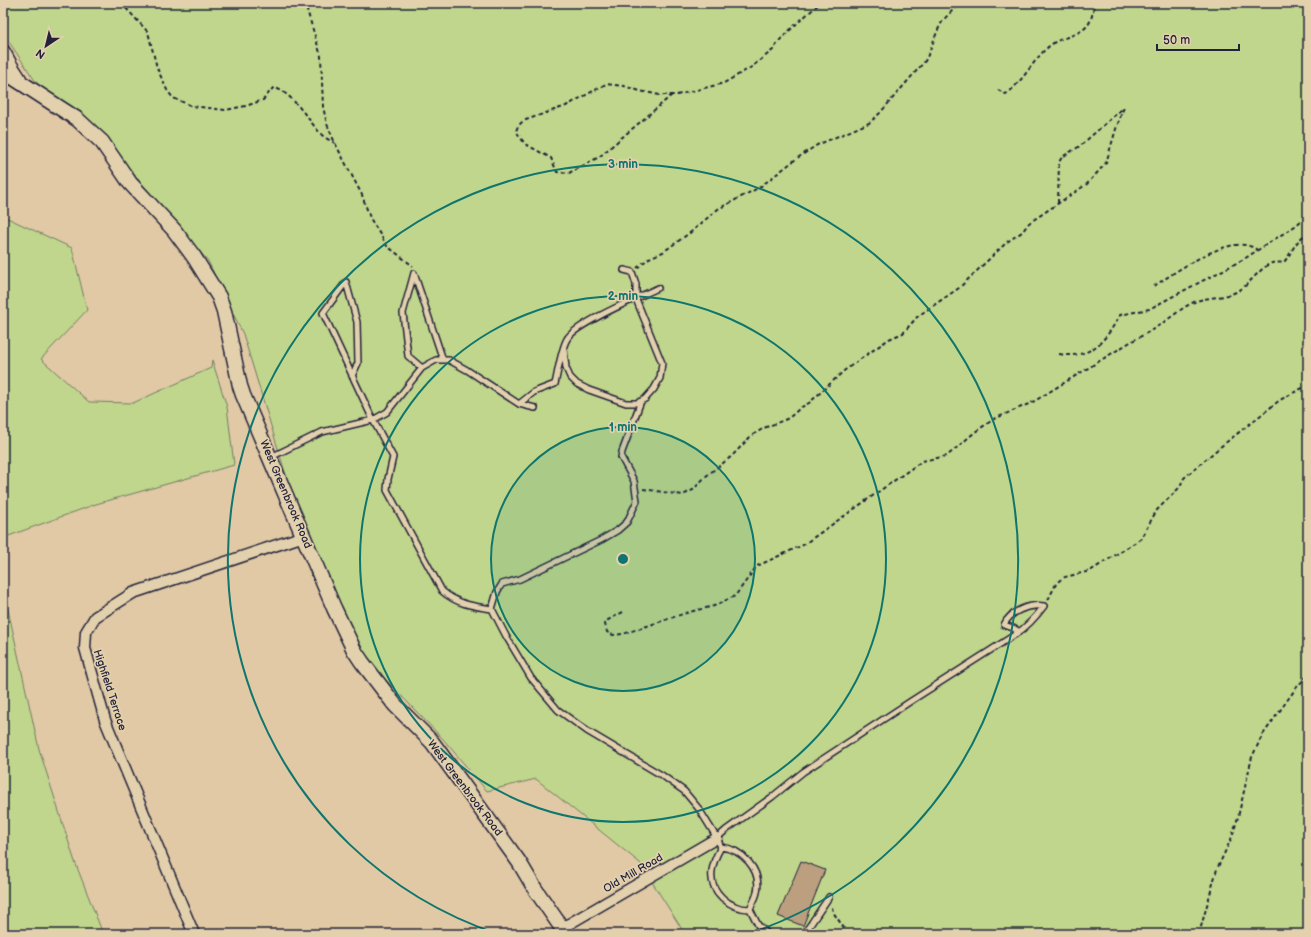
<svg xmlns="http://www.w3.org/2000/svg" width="1311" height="937" font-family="'Balsamiq Sans',sans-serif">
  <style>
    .green { fill: #c0d68c; stroke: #717c64 }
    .building { fill: #bc9f7e; stroke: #22223b }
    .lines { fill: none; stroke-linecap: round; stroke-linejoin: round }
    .lane-casing { stroke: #22223b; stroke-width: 8 }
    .street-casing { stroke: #22223b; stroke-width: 13 }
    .secondary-casing { stroke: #22223b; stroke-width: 17 }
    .path { stroke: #22223b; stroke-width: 2; stroke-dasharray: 4 3; stroke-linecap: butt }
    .lane { stroke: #e3d1ae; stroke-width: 5 }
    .street { stroke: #e3d1ae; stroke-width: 10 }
    .secondary { stroke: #e3d1ae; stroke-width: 14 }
    .ring { fill: none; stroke: #0f766e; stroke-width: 2 }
    .labels { text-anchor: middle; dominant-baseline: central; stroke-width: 3.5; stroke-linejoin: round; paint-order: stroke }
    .street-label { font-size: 11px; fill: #22223b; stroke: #e3d1ae }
    .centre { fill: #0f766e; stroke: #e3d1ae; stroke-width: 2 }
    .ring-label { font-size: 12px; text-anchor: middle; font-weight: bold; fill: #0f766e; stroke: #e3d1ae; stroke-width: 3.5; stroke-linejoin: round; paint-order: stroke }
  </style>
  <rect width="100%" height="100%" fill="#e0c9a4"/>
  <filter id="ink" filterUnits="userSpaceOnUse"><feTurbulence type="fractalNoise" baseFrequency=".025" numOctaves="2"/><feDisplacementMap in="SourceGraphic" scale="8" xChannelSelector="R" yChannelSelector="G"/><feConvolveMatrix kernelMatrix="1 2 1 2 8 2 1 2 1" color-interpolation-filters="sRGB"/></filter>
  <g filter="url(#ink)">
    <path class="green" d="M3,3H1308V934H685L640,863L536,779L487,791L443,739L359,652L293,498L243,334L208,261L99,133L40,88L3,33Z
      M3,216L72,248L87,310L41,359L89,402L133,403L211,368L212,360L227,407L234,465L96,504L3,538Z
      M3,587L39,749L75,862L103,934H3Z"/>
    <path class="building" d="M801,861L825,870L803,926L778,916Z"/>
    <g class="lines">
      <g class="lane-casing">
        <path id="lane" d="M564,349L566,368L570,377L577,384L589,390L626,403H637L645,399L654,389L660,378L662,363L636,299V284L632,272L624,270
          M422,368L408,356L403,313L414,273L443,360
          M352,376L358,363L357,322L346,282L323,313L373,420L393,457L388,479L387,490L442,591C457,604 472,606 492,609L497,592L502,584L520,579L601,540L618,530L627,522L637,501L634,481L621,457L622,452L641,401
          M519,404L534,392L555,384C558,372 561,349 567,339C575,324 639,297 658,288
          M271,457L322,432L373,420L387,412L422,368L436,360H449L467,370L519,404L535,408
          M492,609L506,636L531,678L558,710L587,731L663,776L684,791L699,809L717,838L726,830L772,797L803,772L911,701L1016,634L1018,631L1013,628L1004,625C1010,611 1029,604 1044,606C1036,617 1028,626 1016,634
          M717,838L721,847C742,849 762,870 757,892C756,898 752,904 750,909L758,925L768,934
          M721,847C717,854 713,862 712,871C709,892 730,909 750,909
          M804,934L829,897"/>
      </g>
      <g class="street-casing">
        <path id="street" d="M562,928L717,838
          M194,934L105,720L85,648L86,632L95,617L133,593L304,536"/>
      </g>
      <g class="secondary-casing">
        <path id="secondary" d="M3,52L10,65L19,79
          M3,71L77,119L102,142L130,183L174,230L194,257L219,297L224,311L240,386L243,395L334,608L354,650L362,662L395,705L432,742L448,764L519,862L535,889L566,934"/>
      </g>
      <path class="path" d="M127,3L124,6L148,32L157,68L167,90L173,98L192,106L225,110L246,106L263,100L273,88C290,89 310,123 322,135C325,138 331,141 335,143
        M313,3L307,10L321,56L323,107L327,124L335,143L362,195L370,218L387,246L413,266
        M998,90L1006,94C1025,81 1037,51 1057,41C1066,37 1080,34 1087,26C1092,21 1093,10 1095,3
        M672,95L599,157L569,173L557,172L551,158L525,144L516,131L518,126L523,121L566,106L606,84L624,86L640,91L660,95H677L724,83L750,68L763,58L773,50L779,41L794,26L820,3
        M1058,203L1059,162L1062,157L1080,146L1123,108
        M637,268L649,258L663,252L691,232L718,209L760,187L796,159L817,145L869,123L880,113L925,61C932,48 935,34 942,22C947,15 954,10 959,3
        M1154,286C1176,272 1233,230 1257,250
        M1059,354C1091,360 1106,340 1120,315L1149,309L1244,259L1295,226L1308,215
        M643,489L683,495L693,490L705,477L732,456L751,436L764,428L789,418L800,408L809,403L845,370L889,339L903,333L918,316L959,288L1007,242L1022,232L1029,223L1087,184L1106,163L1116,129L1124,107
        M1048,600L1056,584L1060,580L1065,577L1090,571L1136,542L1141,538L1157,510L1179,488L1184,478L1219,448L1280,400L1308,385
        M623,612L608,620L605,624L607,632L613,635L623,634L689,612L714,606L735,596L757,566L803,545L922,461L947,456L975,432L994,419L1033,402L1132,341C1146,334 1159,326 1171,317C1178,312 1184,307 1192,303C1206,296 1222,299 1236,292C1249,286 1259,268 1272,263C1276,262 1280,263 1284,262C1292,253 1296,238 1308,234
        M832,907L833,912L848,934
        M1199,934L1217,869L1232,837L1238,817L1252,757L1262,736L1296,688L1308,675"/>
      <use href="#lane" class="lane"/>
      <use href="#street" class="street"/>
      <use href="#secondary" class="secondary"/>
    </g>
  </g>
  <circle cx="623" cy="559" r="132" fill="#0f766e" fill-opacity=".12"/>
  <g class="ring">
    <circle cx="623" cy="559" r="132"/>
    <circle cx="623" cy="559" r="263"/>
    <path d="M498 934A395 395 0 1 1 748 934"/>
  </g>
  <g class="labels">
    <g class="street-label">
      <text transform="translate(286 494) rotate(67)">West Greenbrook Road</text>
      <text transform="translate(110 690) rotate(72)">Highfield Terrace</text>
      <text transform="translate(465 788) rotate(53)">West Greenbrook Road</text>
      <text transform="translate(633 873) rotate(-30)">Old Mill Road</text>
    </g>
  </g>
  <circle cx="623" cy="559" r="6" class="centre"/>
  <g class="ring-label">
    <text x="623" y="168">3 min</text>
    <text x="623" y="300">2 min</text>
    <text x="623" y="431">1 min</text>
  </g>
  <rect width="1311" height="937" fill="none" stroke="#e3d1ae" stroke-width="16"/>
  <rect x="8" y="8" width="1295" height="921" fill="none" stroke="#22223b" stroke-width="1.5" filter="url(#ink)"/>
  <g transform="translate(46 46) rotate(215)" stroke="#e3d1ae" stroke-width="3" paint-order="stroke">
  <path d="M0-3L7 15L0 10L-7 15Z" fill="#22223b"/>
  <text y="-6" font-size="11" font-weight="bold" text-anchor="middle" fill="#22223b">N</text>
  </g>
  <path d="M1157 44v6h82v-6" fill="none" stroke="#22223b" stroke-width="2"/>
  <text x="1163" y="44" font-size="12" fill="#22223b" stroke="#e3d1ae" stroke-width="3" paint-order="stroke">50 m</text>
</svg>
